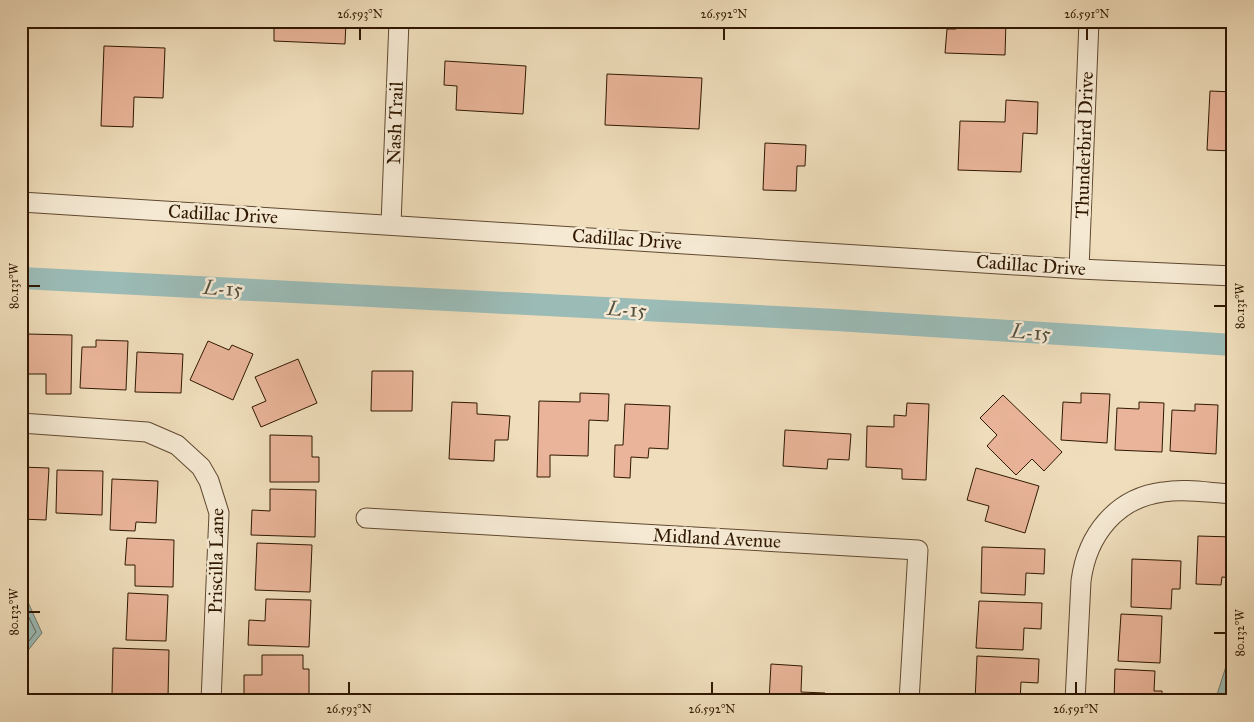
<svg xmlns="http://www.w3.org/2000/svg" width="1254" height="722" font-family="'IM FELL Great Primer',serif">
  <style>
    .water { fill: #9bbbb6; stroke: #707a6e }
    .lines { fill: none; stroke-linecap: round; stroke-linejoin: round }
    .shore { stroke: #666a5c; stroke-width: 1 }
    .canal { stroke: #9bbbb6; stroke-width: 22 }
    .building { fill: #e9b499; stroke: #301801 }
    .street-casing { stroke: #604930; stroke-width: 21 }
    .street { stroke: #f5e9d3; stroke-width: 19 }
    .ticks { fill: none; stroke: #301801; stroke-width: 2 }
    .labels { text-anchor: middle; dominant-baseline: central; stroke-width: 5; stroke-linejoin: round; paint-order: stroke }
    .street-label { font-size: 19px; fill: #301801; stroke: #f5e9d3 }
    .water-label { font-size: 20px; font-style: italic; fill: #555140; stroke: #f5e9d3 }
    .neatline { fill: none; stroke: #301801; stroke-width: 2 }
    .ticks-label { font-size: 12px; text-anchor: middle; fill: #301801 }
  </style>
  <rect width="100%" height="100%" fill="#efddbb"/>
  <filter id="stains"><feTurbulence type="fractalNoise" baseFrequency=".004" numOctaves="4"/><feColorMatrix values="0 0 0 0 .2 0 0 0 0 .09 0 0 0 0 .02 0 0 0 .5 -.17"/></filter>
  <radialGradient id="worn" r=".72"><stop offset=".6" stop-color="#630" stop-opacity="0"/><stop offset="1" stop-color="#630" stop-opacity=".3"/></radialGradient>
  <path class="water" d="M21,595L26,598L42,633L21,659Z
    M1233,657V701H1215L1228,660Z"/>
  <g class="lines">
    <path class="shore" d="M21,601L36,632L21,651"/>
    <path class="canal" d="M21,278L836,320L1233,345"/>
  </g>
  <path class="building" d="M274,21H346L345,44L274,41Z
    M956,21H1006L1005,55L945,53L947,29H956Z
    M104,46L165,48L163,98L134,97L133,127L101,126Z
    M445,61L526,66L523,114L456,110L457,86L444,85Z
    M607,74L702,78L699,129L605,125Z
    M1210,91L1233,92V151L1207,150Z
    M1006,100L1038,102L1037,134L1023,133L1021,172L958,170L960,121L1005,122Z
    M765,143L806,145L805,166H797L796,191L763,190Z
    M26,334L72,335L71,394H46V374H26Z
    M96,340L128,341L126,390L80,388L82,347H96Z
    M208,341L229,350L232,345L253,354L233,400L190,380Z
    M137,352L183,354L181,393L135,392Z
    M298,359L317,403L261,427L252,407L266,401L255,377Z
    M372,371H413L412,411H371Z
    M580,393L609,394L608,421L589,420L588,456L550,455V477H537L539,401L580,402Z
    M1081,393L1110,394L1107,443L1061,440L1063,402L1081,403Z
    M1003,395L1062,452L1044,471L1032,459L1016,475L987,446L997,435L980,418Z
    M452,402L477,403V414L510,416L508,440H495L494,461L449,459Z
    M1139,402L1164,403L1162,452L1115,450L1117,408L1139,409Z
    M907,403L929,404L926,480L902,479V469L866,467L867,426L894,427V415L906,416Z
    M625,404L670,406L668,449L649,448L648,458L631,457L630,478L614,477L615,445H623Z
    M1195,404L1218,405L1216,454L1170,451L1172,410L1195,411Z
    M1226,412H1233V456H1227Z
    M785,430L851,434L849,460L828,459L827,469L783,466Z
    M270,435L312,436V457H319V482H270Z
    M21,467L49,468L46,520L21,519Z
    M976,468L1039,486L1025,533L985,521L989,506L967,500Z
    M57,470L103,471L102,515L56,513Z
    M112,479L158,481L156,523L136,522L135,531L110,530Z
    M270,489L316,490L315,537L251,535L252,510L270,511Z
    M1198,536L1233,537V578L1222,577L1221,585L1196,584Z
    M127,538L174,540L173,587L135,586V565H125Z
    M257,543L312,545L310,592L255,590Z
    M982,547L1045,549L1044,574L1026,573L1025,595L981,593Z
    M1132,559L1181,561L1180,589H1172L1171,609L1131,607Z
    M128,593L168,595L166,641L126,640Z
    M266,599L311,600L309,647L248,645L249,620L265,621Z
    M979,601L1042,603L1041,629L1024,628L1023,650L976,648Z
    M1121,614L1162,616L1160,663L1118,661Z
    M113,648L169,650L168,697L112,695Z
    M262,655H303V669H309V701H244V675H262Z
    M977,656L1039,659L1038,683L1021,682L1020,701H975Z
    M771,664L802,666L801,692L825,693V701H769Z
    M1115,669L1155,671L1154,691H1162V701H1114Z"/>
  <g class="lines">
    <g class="street-casing">
      <path id="street" d="M21,202L1079,269L1233,276
        M391,224L399,21
        M1079,269L1089,21
        M21,423L147,432L177,445L201,467L209,481L219,513L211,701
        M366,518L918,550L909,701
        M1075,701L1081,581C1087,535 1116,498 1163,492C1186,488 1210,493 1233,494"/>
    </g>
    <use href="#street" class="street"/>
  </g>
  <path class="ticks" d="M360,40V28M724,40V28M1087,40V28M28,286H40M1214,306H1226M28,612H40M1214,633H1226M349,694V682M712,694V682M1076,694V682"/>
  <g class="labels">
    <g class="street-label">
      <text transform="translate(395 123) rotate(-88)">Nash Trail</text>
      <text transform="translate(1084 145) rotate(-88)">Thunderbird Drive</text>
      <text transform="translate(223 214) rotate(3)">Cadillac Drive</text>
      <text transform="translate(627 239) rotate(4)">Cadillac Drive</text>
      <text transform="translate(1031 265) rotate(4)">Cadillac Drive</text>
      <text transform="translate(717 538) rotate(3)">Midland Avenue</text>
      <text transform="translate(216 561) rotate(-89)">Priscilla Lane</text>
    </g>
    <g class="water-label">
      <text transform="translate(223 288) rotate(3)">L-15</text>
      <text transform="translate(627 309) rotate(3)">L-15</text>
      <text transform="translate(1031 332) rotate(4)">L-15</text>
    </g>
  </g>
  <rect width="1254" height="722" fill="none" stroke="#efddbb" stroke-width="55"/>
  <rect x="28" y="28" width="1198" height="666" class="neatline"/>
  <g class="ticks-label">
    <text x="360" y="18">26.593°N</text>
    <text x="724" y="18">26.592°N</text>
    <text x="1087" y="18">26.591°N</text>
    <text transform="translate(14 286) rotate(-90)" y="4">80.131°W</text>
    <text transform="translate(1240 306) rotate(-90)" y="4">80.131°W</text>
    <text transform="translate(14 612) rotate(-90)" y="4">80.132°W</text>
    <text transform="translate(1240 633) rotate(-90)" y="4">80.132°W</text>
    <text x="349" y="713">26.593°N</text>
    <text x="712" y="713">26.592°N</text>
    <text x="1076" y="713">26.591°N</text>
  </g>
  <rect width="100%" height="100%" filter="url(#stains)"/>
  <rect width="100%" height="100%" fill="url(#worn)"/>
</svg>
